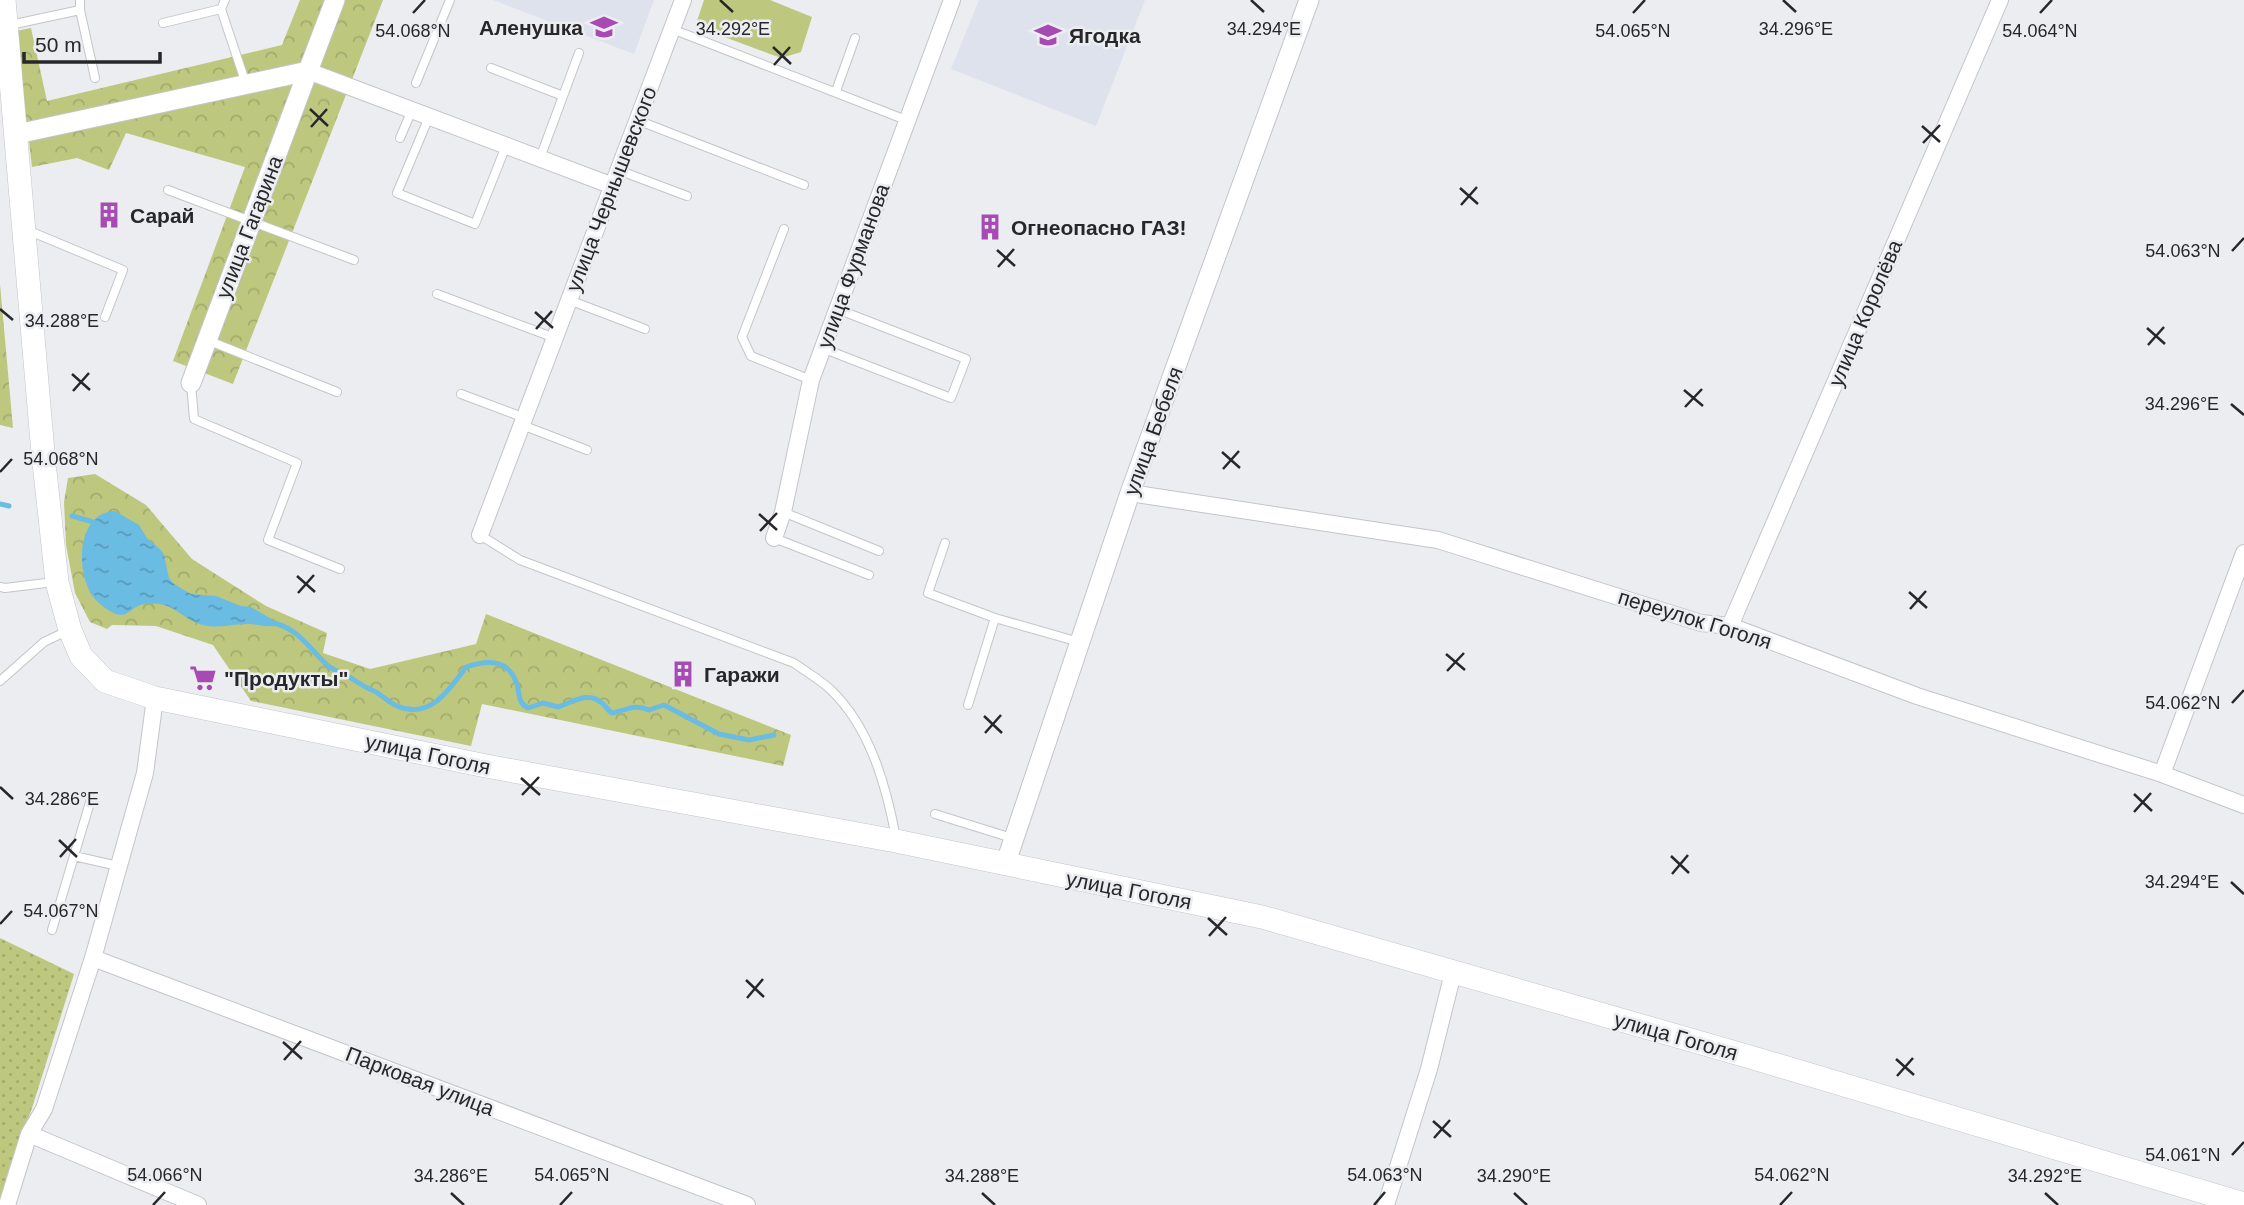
<svg xmlns="http://www.w3.org/2000/svg" width="2244" height="1205" font-family="Arial,sans-serif">
  <style>
    .built { fill: #dde2ed }
    .green { fill: #bec77e }
    .forest { fill: url(#forest-crowns) }
    .park { fill: url(#park-dots) }
    .water { fill: url(#water-ripples) }
    .lines { fill: none; stroke-linecap: round; stroke-linejoin: round }
    .stream { stroke: #6bbce3; stroke-width: 5 }
    .service-casing { stroke: #c3c5c9; stroke-width: 10 }
    .minor-casing { stroke: #c3c5c9; stroke-width: 18 }
    .tertiary-casing { stroke: #c3c5c9; stroke-width: 21 }
    .secondary-casing { stroke: #c3c5c9; stroke-width: 24 }
    .service { stroke: #fff; stroke-width: 8 }
    .minor { stroke: #fff; stroke-width: 16 }
    .tertiary { stroke: #fff; stroke-width: 19 }
    .secondary { stroke: #fff; stroke-width: 23 }
    .ticks { fill: none; stroke: #272729; stroke-width: 2.5 }
    .labels { text-anchor: middle; dominant-baseline: central; stroke-width: 5; stroke-linejoin: round; paint-order: stroke }
    .poi-label { font-size: 21px; font-weight: bold; fill: #272729; stroke: #ebedf1; text-anchor: start }
    .street-label { font-size: 21px; fill: #272729; stroke: #ebedf1 }
    .ticks-label { font-size: 18px; text-anchor: middle; fill: #272729; stroke: #ebedf1; stroke-width: 5; stroke-linejoin: round; paint-order: stroke }
  </style>
  <defs>
    <pattern id="forest-crowns" width="20" height="18" patternUnits="userSpaceOnUse" patternTransform="scale(1.75)"><rect width="20" height="18" fill="#bec77e"/><path d="M2 6a3 3 0 1 1 6 0M12 15a3 3 0 1 1 6 0" fill="none" stroke="#a3ab6d"/></pattern>
    <pattern id="park-dots" width="8" height="8" patternUnits="userSpaceOnUse" patternTransform="scale(1.75)"><rect width="8" height="8" fill="#bec77e"/><path d="M2 2h.1M6 6h.1" fill="none" stroke="#a3ab6d" stroke-width="1.8" stroke-linecap="round"/></pattern>
    <pattern id="water-ripples" width="26" height="14" patternUnits="userSpaceOnUse" patternTransform="scale(1.75)"><rect width="26" height="14" fill="#6bbce3"/><path d="M2 4q2-2 4 0t4 0M15 11q2-2 4 0t4 0" fill="none" stroke="#5899b8"/></pattern>
  </defs>
  <rect width="100%" height="100%" fill="#ebedf1"/>
  <path class="built" d="M493,0H654L634,54Z
    M979,0H1145L1096,126L951,69Z"/>
  <path class="green" d="M704,0H770L812,17L801,52L781,58L703,29L697,21Z"/>
  <path class="forest" d="M300,0H383L233,384L173,361L245,167L126,133L109,170L77,158L32,167L16,31L31,28L47,101L282,45Z
    M0,284L13,428L0,425Z
    M95,474L146,505L192,559L266,606L327,633L323,653L370,669L476,644L486,614L791,735L783,766L482,704L471,746L251,701L213,645L156,626L112,625L107,629L90,622L75,593L66,545L64,502L68,478Z"/>
  <path class="park" d="M0,938L74,974L33,1105L0,1198Z"/>
  <path class="water" d="M115,511L139,525L147,538L161,550L164,555L169,578L174,584L191,594L216,596L241,606L251,607L282,625C270,628 261,625 250,624C231,623 216,631 197,623C184,618 174,606 160,604C154,604 143,603 138,606C127,612 124,620 110,611C105,608 98,603 94,598C75,574 76,512 115,511Z"/>
  <g class="lines">
    <path class="stream" d="M0,504L9,506
      M72,516L97,523
      M277,624C299,630 311,650 327,665C333,670 339,672 346,675C356,681 362,686 374,691C382,695 389,703 397,706C430,720 449,690 466,667C487,660 508,658 517,684C520,694 517,702 528,708L543,703L558,707C573,702 589,690 603,704C606,707 609,711 612,713C626,711 634,703 649,710L664,705L719,734L749,740L774,735"/>
    <g class="service-casing">
      <path id="service" d="M225,0L221,9L246,84
        M80,10L95,78
        M163,23L221,9
        M10,25L80,10V0
        M672,29L906,120
        M491,68L563,96
        M416,83L450,0
        M836,91L855,38
        M429,117L397,193L475,224L506,146
        M637,120L804,185
        M400,138L412,110
        M540,158L579,53
        M618,170L687,196
        M168,190L354,260
        M784,229L742,337L751,356L811,380
        M27,230L123,270L105,317
        M437,294L555,338
        M569,300L645,329
        M207,340L337,392
        M822,348L951,398L966,359L837,309
        M191,383L194,419L297,463L268,540L340,569
        M461,394L525,418
        M522,425L587,450
        M783,512L879,551
        M480,535L520,560L794,663C805,671 819,679 830,689C870,727 886,785 896,838
        M774,538L869,575
        M945,543L928,593L995,618L1079,642
        M0,587L5,588L54,582
        M0,681L44,642L67,631
        M968,705L995,618
        M935,814L1012,838
        M74,856L91,799
        M52,930L74,856L118,866"/>
    </g>
    <g class="minor-casing">
      <path id="minor" d="M308,71L613,186
        M1130,493L1438,540L1701,623L1730,626L1917,696L2162,774L2244,805
        M480,535L683,0
        M774,538L783,512L811,380L952,0
        M1730,626L2000,0
        M2162,774L2244,553
        M93,958L747,1205
        M29,1134L198,1205
        M7,1205L29,1134L44,1109L93,958L145,773L155,698
        M1386,1205L1429,1069L1453,973"/>
    </g>
    <g class="tertiary-casing">
      <path id="tertiary" d="M17,134L308,71L335,0
        M191,383L308,71
        M1005,865L1130,493L1309,0"/>
    </g>
    <g class="secondary-casing">
      <path id="secondary" d="M4,0L43,453L57,582L70,630L81,656L105,681L155,698L486,766L896,841L1262,917L1750,1057L2244,1204"/>
    </g>
    <use href="#service" class="service"/>
    <use href="#minor" class="minor"/>
    <use href="#tertiary" class="tertiary"/>
    <use href="#secondary" class="secondary"/>
  </g>
  <path class="ticks" d="M720,0L733,12M1251,0L1264,12M1783,0L1796,12M413,13L425,0M1633,13L1645,0M2040,13L2052,0M773,47L791,64M774,65L790,47M310,109L328,126M1922,126L1940,142M311,127L327,109M1923,143L1940,125M1460,188L1478,204M1461,205L1477,187M997,250L1015,266M2232,251L2244,238M998,267L1014,249M0,309L13,320M535,312L553,328M2147,328L2165,344M536,329L552,311M2148,345L2164,327M72,374L90,390M1684,390L1703,406M73,391L89,373M2231,404L2244,415M1685,407L1702,389M1222,452L1240,468M1223,469L1239,451M0,472L12,459M759,514L777,530M760,531L777,513M297,576L315,592M1909,592L1927,608M298,593L314,575M1910,609L1926,591M1446,654L1465,670M1447,671L1464,653M2232,703L2244,690M984,716L1002,733M985,733L1001,715M521,778L540,795M0,787L13,799M2134,794L2152,811M522,795L539,777M2134,812L2151,793M59,840L77,857M1671,856L1689,873M60,857L76,839M1672,874L1688,855M2231,882L2244,894M1208,918L1227,935M0,924L12,911M1209,936L1226,917M746,980L764,997M747,998L763,979M283,1042L302,1059M1896,1059L1914,1075M284,1060L301,1041M1897,1076L1913,1058M1433,1121L1451,1137M1434,1138L1450,1120M2232,1155L2244,1142M451,1193L464,1205M982,1193L995,1205M1514,1193L1527,1205M2045,1193L2058,1205M153,1205L165,1192M560,1205L572,1192M1374,1205L1385,1192M1780,1205L1792,1192"/>
  <defs>
    <g id="school-bare" transform="scale(2.1)"><path d="M0-5L7-2L0 1L-7-2ZM-4 1L0 2.5L4 1V4Q0 6-4 4Z" fill="#a74ab4" stroke="#ebedf1" stroke-width="2.5" paint-order="stroke"/></g>
    <g id="building-bare" transform="scale(2.1)"><path d="M-4-6H4V6H1V3H-1V6H-4ZM-2.5-4.3h1.7v1.8h-1.7ZM.8-4.3h1.7v1.8H.8ZM-2.5-1h1.7V.8h-1.7ZM.8-1h1.7V.8H.8Z" fill="#a74ab4" stroke="#ebedf1" stroke-width="2.5" paint-order="stroke"/></g>
    <g id="supermarket-bare" transform="scale(2.1)"><path d="M-6-5.5h2.5l.6 2H6L4.5 2H-2.5L-4.4-4H-6ZM-1.5 3.2a1.3 1.3 0 1 0 .1 0ZM3 3.2a1.3 1.3 0 1 0 .1 0Z" fill="#a74ab4" stroke="#ebedf1" stroke-width="2.5" paint-order="stroke"/></g>
  </defs>
  <g fill-rule="evenodd">
    <use href="#school-bare" x="604" y="27"/>
    <use href="#school-bare" x="1048" y="35"/>
    <use href="#building-bare" x="109" y="215"/>
    <use href="#building-bare" x="990" y="227"/>
    <use href="#building-bare" x="683" y="674"/>
    <use href="#supermarket-bare" x="203" y="678"/>
  </g>
  <g class="labels">
    <g class="poi-label">
      <text x="583" y="27" text-anchor="end">Аленушка</text>
      <text x="1069" y="35">Ягодка</text>
      <text x="130" y="215">Сарай</text>
      <text x="1011" y="227">Огнеопасно ГАЗ!</text>
      <text x="704" y="674">Гаражи</text>
      <text x="224" y="678">"Продукты"</text>
    </g>
    <g class="street-label">
      <text transform="translate(611 189) rotate(-69)">улица Чернышевского</text>
      <text transform="translate(249 227) rotate(-69)">улица Гагарина</text>
      <text transform="translate(853 266) rotate(-70)">улица Фурманова</text>
      <text transform="translate(1865 313) rotate(-67)">улица Королёва</text>
      <text transform="translate(1153 431) rotate(-70)">улица Бебеля</text>
      <text transform="translate(1695 619) rotate(17)">переулок Гоголя</text>
      <text transform="translate(428 754) rotate(12)">улица Гоголя</text>
      <text transform="translate(1129 890) rotate(11)">улица Гоголя</text>
      <text transform="translate(1676 1036) rotate(16)">улица Гоголя</text>
      <text transform="translate(420 1081) rotate(21)">Парковая улица</text>
    </g>
  </g>
  <g class="ticks-label">
    <text x="733" y="35">34.292°E</text>
    <text x="1264" y="35">34.294°E</text>
    <text x="1796" y="35">34.296°E</text>
    <text x="413" y="37">54.068°N</text>
    <text x="1633" y="37">54.065°N</text>
    <text x="2040" y="37">54.064°N</text>
    <text x="2183" y="257">54.063°N</text>
    <text x="62" y="327">34.288°E</text>
    <text x="2182" y="410">34.296°E</text>
    <text x="61" y="465">54.068°N</text>
    <text x="2183" y="709">54.062°N</text>
    <text x="62" y="805">34.286°E</text>
    <text x="2182" y="888">34.294°E</text>
    <text x="61" y="917">54.067°N</text>
    <text x="2183" y="1161">54.061°N</text>
    <text x="165" y="1181">54.066°N</text>
    <text x="572" y="1181">54.065°N</text>
    <text x="1385" y="1181">54.063°N</text>
    <text x="1792" y="1181">54.062°N</text>
    <text x="451" y="1182">34.286°E</text>
    <text x="982" y="1182">34.288°E</text>
    <text x="1514" y="1182">34.290°E</text>
    <text x="2045" y="1182">34.292°E</text>
  </g>
  <path d="M24 52v10h136v-10" fill="none" stroke="#272729" stroke-width="3.5"/>
  <text x="35" y="52" font-size="21" fill="#272729" stroke="#ebedf1" stroke-width="5" paint-order="stroke">50 m</text>
</svg>
